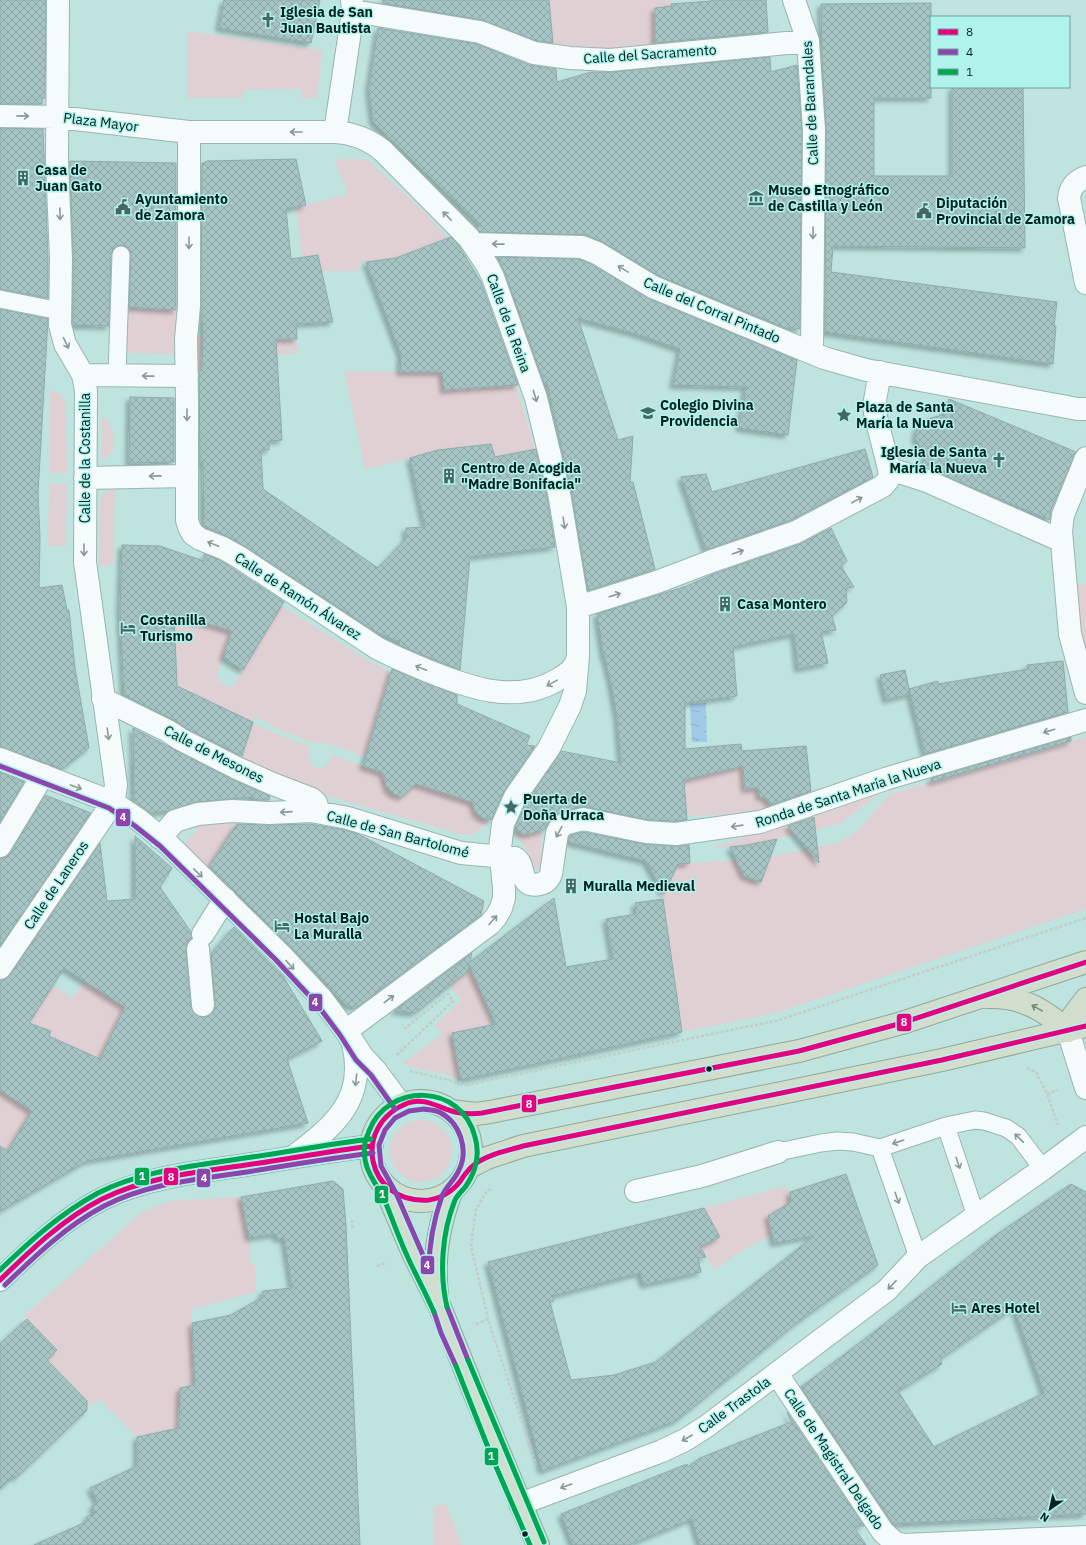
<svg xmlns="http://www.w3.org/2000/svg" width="1086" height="1545" font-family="'IBM Plex Sans',sans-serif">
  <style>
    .green { fill: #dfd0d3 }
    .water { fill: url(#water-ripples) }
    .building { fill: url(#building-cross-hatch); stroke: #8eabab; fill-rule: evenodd; filter: url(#shadow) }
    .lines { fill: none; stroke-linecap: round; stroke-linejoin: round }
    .lane-casing { stroke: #98b5b2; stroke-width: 19 }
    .street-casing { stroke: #98b5b2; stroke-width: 24 }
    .secondary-casing { stroke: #98b5b2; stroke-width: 24 }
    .highway-casing { stroke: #90a997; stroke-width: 24 }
    .path { stroke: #c1cccb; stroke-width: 2.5; stroke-dasharray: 3 2; stroke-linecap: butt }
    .lane { stroke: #f5fbfa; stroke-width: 17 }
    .street { stroke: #f5fbfa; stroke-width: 22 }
    .secondary { stroke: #f5fbfa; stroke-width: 22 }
    .highway { stroke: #d1ddcd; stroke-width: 22 }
    .bus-1-casing { stroke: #b0f3ed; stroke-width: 8 }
    .bus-2-casing { stroke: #b0f3ed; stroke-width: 8 }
    .bus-3-casing { stroke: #b0f3ed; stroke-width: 8 }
    .bus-1 { stroke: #e5007d; stroke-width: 5 }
    .bus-2 { stroke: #8e44ad; stroke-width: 5 }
    .bus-3 { stroke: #00a651; stroke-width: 5 }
    .oneway { stroke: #899998 }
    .oneway2 { stroke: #76897f }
    .bus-dot { fill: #062220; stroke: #b0f3ed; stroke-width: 1.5 }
    .labels { text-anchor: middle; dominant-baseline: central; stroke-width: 3; stroke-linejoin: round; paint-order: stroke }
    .poi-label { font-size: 14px; font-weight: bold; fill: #062220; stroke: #b0f3ed; text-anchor: start }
    .street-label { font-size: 14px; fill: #062220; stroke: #b0f3ed }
    .line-badge { stroke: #b0f3ed; stroke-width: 1.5 }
    .badge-label { font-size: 11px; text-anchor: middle; font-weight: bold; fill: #fff }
  </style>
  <defs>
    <pattern id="water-ripples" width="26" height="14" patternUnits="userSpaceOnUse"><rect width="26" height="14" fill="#a0cae8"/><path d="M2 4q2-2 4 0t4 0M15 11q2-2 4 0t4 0" fill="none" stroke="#88adc7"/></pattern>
    <pattern id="building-cross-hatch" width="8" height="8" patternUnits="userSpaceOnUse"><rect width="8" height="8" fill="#a7c4c4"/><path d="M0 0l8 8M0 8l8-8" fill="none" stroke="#8ea8a8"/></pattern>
    <filter id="shadow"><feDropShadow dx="-3.5" dy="3.5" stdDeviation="2" flood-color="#0004"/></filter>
  </defs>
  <rect width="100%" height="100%" fill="#bfe4e0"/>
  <path class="green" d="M549,0H671L672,6L655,8V47L608,52L533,44V29L552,30Z
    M187,31L322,50L317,98H302L301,89L244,90V98H187Z
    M334,159H367L422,209L448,238L395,258L359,263V271H321L318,255L302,257L296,207L348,194Z
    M128,307L175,310V354L127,353Z
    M203,336V340L297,339V354L212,357L211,370L194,371L193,337Z
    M441,352L444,390L516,385L535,449L495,457L491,444L438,450L365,470L344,371L425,372Z
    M50,390L61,395L66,404L67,473H50Z
    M102,415C116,427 120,451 102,461Z
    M49,483L67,484L66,546H48Z
    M109,490H115L113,564L99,567L100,501L103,493Z
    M1078,584H1086V646L1079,633Z
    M282,606L371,662L391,672L390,676L366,757L333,745L311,742L278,729L256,717L253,722L275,733L310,747C303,768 325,778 332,755L388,775L399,796C407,794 410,790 414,783L475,802C476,813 478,817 489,820C479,832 476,836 460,834L313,792L239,763L253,722L204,699L184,732L149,714L170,674L177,672L174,614L232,631L216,679L232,688Z
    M1086,737V909L776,1013L682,1032L660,881L670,880L675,872L676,864L737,860L744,876L755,881L761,879L767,865L768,857L837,843L855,833L890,794Z
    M743,766L745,789L758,788L760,797H764L771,807L768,813L687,816L684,780Z
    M887,788L843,822L814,831L747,845L708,849Z
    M240,819L208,870L183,846L202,823Z
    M541,826L542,865L541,868L535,870L530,864L526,849L516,836L517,831C527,836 534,834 541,826Z
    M6,964L47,989L49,984L73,998L84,982L132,1011L121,1044L109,1040L101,1057L90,1055L49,1036L51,1031L2,1012L1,985Z
    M471,968L487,1005L492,1025L452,1033L461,1080L441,1073L413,1068L403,1063L442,1034L435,1025L461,1000L450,985Z
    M0,1090L35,1112L8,1151L0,1146Z
    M390 1151a31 31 0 1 1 62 0a31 31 0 1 1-62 0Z
    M785,1186L790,1192L791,1202L768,1216L772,1235L740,1252L714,1270L700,1247L720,1237L704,1208Z
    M241,1197L251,1249H249L251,1264H255L256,1292L191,1309L195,1385L180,1389L179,1428L137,1437L99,1399L92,1406L47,1360L57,1350L24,1316L141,1213L169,1201Z
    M446,1504L462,1545H434L433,1507Z"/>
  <path class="water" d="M706,703L707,742H692L690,704Z"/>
  <path class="building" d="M0,0H46L45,98H42V104H0Z
    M224,0H320L311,43L219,28Z
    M383,0H549L553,43L537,41L482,20L382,3Z
    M711,0H766L768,32L655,43V8L672,6L671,4L711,1Z
    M931,3V98H874V176H952V87H1023L1025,248L833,246L831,272L1057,302L1054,326H1056L1053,364L825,332L826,130L822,58L821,4Z
    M378,28L477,44L529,65L556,69L557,82L591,72H611L770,57L771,72L797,65L802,130L800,329L788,327V329L659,276L603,242L587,235L480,232L476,227L481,226L373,122L369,88Z
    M0,128L43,129L48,259V298L0,289Z
    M296,159L306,205L286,209L291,259L318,255L333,322L296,324L297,339H276L282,440L269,441V450H261L263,489L378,568L406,539V528L425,527L410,458L438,450L491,444L495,457L536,449L547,496L555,547L470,557L460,670L408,649L399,645L400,642L376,632L246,547L229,537L204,526L203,462H200L199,371L202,370L203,336L202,311H201L202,163H204L207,161Z
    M70,161L176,163V310L129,307L131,255L130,251L127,247L121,245L117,246L113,249L111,255L109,326L73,325V258Z
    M451,237L459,246L481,282L518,385L444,390L442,372H400L401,355L366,262L396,258Z
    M497,257L579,259L591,264L648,298L797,360L788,435L739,428L746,387L673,385L680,349L640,335L578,318L618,440L633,436L630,482H633L655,569L589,590L586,580L571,490L547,383H544L505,273Z
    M0,309L48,319L38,493L40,538L39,588L62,585L67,610H69L75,668L89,748L62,769L0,747Z
    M130,397L174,398V462L129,463Z
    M949,399L1076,452L1051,510L1050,520L921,466L926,456L915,438L917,429L921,422L927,419L943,415Z
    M865,449L873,477L791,520L706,550L681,477L706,474L712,492Z
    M831,528L847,561L841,566L854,587L846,588L847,602L832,616L836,630L821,632L828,663L798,669L794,634L733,647L737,696L685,703V749L741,744L742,751L806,746L811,791L771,805L764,797H760L758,788L745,789L743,766L684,780L687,820L676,821L648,820L586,807H580L557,814L549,821L545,829L530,834H523L517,831L515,827L526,803L561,751L621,763L617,716L610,678L603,651L597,614L687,586L716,573L800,544Z
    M122,545L160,546L204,561V554L218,559L232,568L284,602L243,670L223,657L232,631L174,614L177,686L253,722L242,756L186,728L174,720L124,695L120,610Z
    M1063,661L1068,712L925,754L909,689L938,681V684L1028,669L1027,665Z
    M392,669L457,695V704L530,736L526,745L535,746L505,790L491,820L481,818L476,813L472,802L416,784L402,797L393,794L387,788L383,773L363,766Z
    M905,670L910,694L886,700L880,675Z
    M133,728L231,779L270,796L269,800H253L254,797L197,802L169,811L151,813L134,802Z
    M1071,737V741L932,782L931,778Z
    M0,772L24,782L0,822Z
    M45,795L91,813L0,946V858L6,857L11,852Z
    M814,817L819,863L788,826Z
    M237,824L270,825L310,824L345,830L358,834L484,901L481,915L357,1007L347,1006L290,946L209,867Z
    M583,832L645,844L675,846L689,845L690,863L678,864L664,894L646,861L569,842V837L571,835Z
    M135,836L172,868L160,887L191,932L192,938L187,943L186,950L191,1006L193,1012L198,1016L204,1017L210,1015L214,1011L215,1004L211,954L234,927L283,976L322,1041L287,1059L308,1123L87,1161L0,1211V1146L8,1151L32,1111L0,1090V980L6,979L10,975L100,843L107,901L135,899ZM64,968L125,1007L100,1059L49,1036L51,1031L29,1023Z
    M777,839L761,882L744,876L730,847L747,845Z
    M554,898L566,967L613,959L606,919L636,914L635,903L663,899L682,1032L461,1080L452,1033L496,1024L469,965L468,971L415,1013L394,1011L472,953L470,962Z
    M846,1174L878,1265L798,1322L676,1421L542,1471L488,1262L704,1208L720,1237L700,1247L706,1257L698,1258L701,1272L644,1285L640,1273L553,1296L554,1301L550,1302L571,1380L614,1375L656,1362L814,1236L774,1243L768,1216L791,1202L790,1192Z
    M333,1181L343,1189L346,1226L360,1545H34L88,1521L86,1517L95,1513L92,1506L98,1503L90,1488L137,1466V1437L179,1428L180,1388L195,1385L192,1323L231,1315L261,1298L263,1291L292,1288L284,1238L277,1239L276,1234L249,1238L241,1197Z
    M1071,1184L1086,1192V1514L893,1524L801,1387L874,1332L996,1235ZM1014,1308L1044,1393L934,1447L898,1391L942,1364L940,1359Z
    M27,1319L57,1350L47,1360L87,1401V1410L16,1478L14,1476L0,1489V1344Z
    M787,1412L864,1526H853L866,1545H700L692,1519L629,1545H573L561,1514L687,1464L688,1467L700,1458L791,1422Z"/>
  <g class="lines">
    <g class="lane-casing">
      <path id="lane" d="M0,299L60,311
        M117,375L121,255
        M946,1126L976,1216
        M880,1148L918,1257
        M778,1152L821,1143L837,1141L853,1142L880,1148L946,1126L975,1120L984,1121L1006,1128L1018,1136L1043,1169"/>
    </g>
    <g class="street-casing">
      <path id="street" d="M794,0L808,41L814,130L812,353
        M353,11L480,32L534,53L570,58L610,60L808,41
        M0,116L57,117L189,132H335C352,133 370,140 383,151L469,238L487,265L493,277L536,398L559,493L578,607V656L575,691L570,706L549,748L515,797L503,824L500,848L504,888V898L501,908L496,917L490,924L346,1031
        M189,132V306L186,339L187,398V520L189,527L193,534L200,539L223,548L239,557L377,648C394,657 411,664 428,671C468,687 515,705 557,680C567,674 576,669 578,656
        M335,132L353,11L352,0
        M1086,177C1076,181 1070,187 1069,198L1086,283
        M474,244L582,247L597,253L653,287L824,358L866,370L1078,409H1086
        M83,375L187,376
        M1086,458L1063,515L1061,531L1070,634L1086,693
        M890,469L927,481L1062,541
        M85,478L187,476
        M578,607L657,582L712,561L796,532L883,486L888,480L890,473L875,413L874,406L880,372
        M103,699L168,731L180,739L237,768L273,784L312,799L316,803L319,812
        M0,759L112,802L139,820L165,841L281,955L321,998L346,1031L362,1056L376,1071L401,1105
        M160,838L175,821L198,814L232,811L269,813L311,811L348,818L461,853L515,858C527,865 517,889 540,884C546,883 549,879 551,874L557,833L560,828L565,824L583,819L646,832L676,834L760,822L885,779L1086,720
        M0,846L43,775
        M203,934L225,899
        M198,949L203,1005
        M0,968L107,811L115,793L116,785L85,562L86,391L83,375L65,344L60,325L61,259L57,161L58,0
        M1068,1031L1086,1088
        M293,1157C333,1127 367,1100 353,1044
        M636,1191L702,1176L778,1152
        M777,1374L883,1532L894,1542L903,1545L1086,1537
        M520,1504L662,1451L685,1440L707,1426L887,1290L918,1257L1043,1169L1086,1137"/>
    </g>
    <g class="secondary-casing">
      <path id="secondary" d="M0,1280C31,1250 63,1219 102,1199C147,1177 197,1172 246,1165C288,1158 329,1151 372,1146"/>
    </g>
    <g class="highway-casing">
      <path id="highway" d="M989,997C1021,996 1045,1010 1068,1031
        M1068,1031L1073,1016L1086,999
        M371 1151a50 50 0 1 1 100 0a50 50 0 1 1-100 0Z
        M451,1111L476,1114L490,1112L799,1051L902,1023L1086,962
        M468,1168L487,1158L523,1146L942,1060L1086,1026
        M384,1185L413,1253L440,1307L476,1397L538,1545
        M437,1294C433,1259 439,1223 452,1190"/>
    </g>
    <path class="path" d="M397,1055L453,1001L448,994L405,1028L402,1024
      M1027,1068L1036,1072L1047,1094L1058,1125
      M410,1071L462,1083
      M466,1085L779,1020L1086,918
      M1047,1094L1058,1090
      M491,1189L487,1191L476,1209L471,1246L488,1319L536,1465
      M352,1220L353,1228
      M377,1266L386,1263
      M476,1324L488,1319"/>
    <use href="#lane" class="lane"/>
    <use href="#street" class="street"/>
    <use href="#secondary" class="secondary"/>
    <use href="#highway" class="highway"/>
    <g class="bus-1-casing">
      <path id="bus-1" d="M1086,962L902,1023L799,1051L482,1113C473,1114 464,1114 455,1112C439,1108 425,1097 408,1103C350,1125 366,1205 429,1200C443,1198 456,1189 463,1177C467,1172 469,1168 475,1164C489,1154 507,1151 523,1146L942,1060L1086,1026
        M0,1280C31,1250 63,1219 102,1199C147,1177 197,1172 246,1165C288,1159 330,1151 372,1146"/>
    </g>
    <g class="bus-2-casing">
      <path id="bus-2" d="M0,766L109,808L135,826L160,846L276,960L316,1003L340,1035L356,1060L371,1075L395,1109
        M424,1109C429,1110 435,1110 439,1112C460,1122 469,1150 459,1170C455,1180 446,1186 442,1196C434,1219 429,1244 429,1269L396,1193L381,1166L379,1145L385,1130L395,1118L409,1111Z
        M5,1285C35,1256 66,1226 104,1206C148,1183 199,1179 247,1172C289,1165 331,1158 373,1153
        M447,1307L468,1360
        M434,1312L441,1333L456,1366"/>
    </g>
    <g class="bus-3-casing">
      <path id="bus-3" d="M0,1270C30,1241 61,1213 98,1193C143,1170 195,1166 245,1158C287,1152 329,1144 371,1139
        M434,1312C426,1294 417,1277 409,1260C400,1241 393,1221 385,1201C375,1180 361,1169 365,1143C365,1139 368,1135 369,1131C388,1082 462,1083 475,1137C480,1154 476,1171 466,1186C463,1190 458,1194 455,1200C442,1232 439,1273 447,1307
        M468,1360L544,1542
        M456,1366L491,1455L530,1545"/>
    </g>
    <use href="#bus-1" class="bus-1"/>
    <use href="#bus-2" class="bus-2"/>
    <use href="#bus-3" class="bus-3"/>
  </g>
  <defs><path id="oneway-shaft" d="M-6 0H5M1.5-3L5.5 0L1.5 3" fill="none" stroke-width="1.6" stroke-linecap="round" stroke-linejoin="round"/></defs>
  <g class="oneway">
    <use href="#oneway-shaft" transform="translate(23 116) rotate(1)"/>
    <use href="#oneway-shaft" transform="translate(296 132) rotate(180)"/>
    <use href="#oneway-shaft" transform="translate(60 214) rotate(88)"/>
    <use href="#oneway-shaft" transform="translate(447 216) rotate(-134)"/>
    <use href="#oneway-shaft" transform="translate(813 233) rotate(91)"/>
    <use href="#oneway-shaft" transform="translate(189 243) rotate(90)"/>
    <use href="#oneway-shaft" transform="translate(498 244) rotate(-179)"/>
    <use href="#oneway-shaft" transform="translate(623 269) rotate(-149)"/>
    <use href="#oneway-shaft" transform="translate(66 343) rotate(65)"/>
    <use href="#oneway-shaft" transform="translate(148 376) rotate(-179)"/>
    <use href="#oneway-shaft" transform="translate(535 396) rotate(73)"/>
    <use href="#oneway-shaft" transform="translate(187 415) rotate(90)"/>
    <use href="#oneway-shaft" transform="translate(155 476) rotate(179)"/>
    <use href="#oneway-shaft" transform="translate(857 500) rotate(-28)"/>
    <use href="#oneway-shaft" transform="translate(564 523) rotate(81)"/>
    <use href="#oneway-shaft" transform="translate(213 544) rotate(-158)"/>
    <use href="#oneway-shaft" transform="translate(84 550) rotate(89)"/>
    <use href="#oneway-shaft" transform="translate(738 552) rotate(-19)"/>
    <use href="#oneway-shaft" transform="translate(615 595) rotate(-17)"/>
    <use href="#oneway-shaft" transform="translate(421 668) rotate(-158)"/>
    <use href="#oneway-shaft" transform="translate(552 683) rotate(151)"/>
    <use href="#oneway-shaft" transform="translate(1049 731) rotate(164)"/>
    <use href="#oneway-shaft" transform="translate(108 734) rotate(82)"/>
    <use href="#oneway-shaft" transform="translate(76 787) rotate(20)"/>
    <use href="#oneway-shaft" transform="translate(286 812) rotate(176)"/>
    <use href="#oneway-shaft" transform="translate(737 826) rotate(172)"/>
    <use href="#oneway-shaft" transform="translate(559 832) rotate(118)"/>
    <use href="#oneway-shaft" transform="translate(198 873) rotate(44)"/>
    <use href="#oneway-shaft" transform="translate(493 920) rotate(-48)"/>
    <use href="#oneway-shaft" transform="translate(290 965) rotate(48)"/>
    <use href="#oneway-shaft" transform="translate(389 999) rotate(-37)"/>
    <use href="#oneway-shaft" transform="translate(356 1080) rotate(97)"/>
    <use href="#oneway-shaft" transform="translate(1019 1138) rotate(-136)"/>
    <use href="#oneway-shaft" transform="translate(898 1142) rotate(161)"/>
    <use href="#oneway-shaft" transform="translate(958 1163) rotate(71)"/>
    <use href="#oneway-shaft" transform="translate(897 1198) rotate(71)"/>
    <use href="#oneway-shaft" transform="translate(892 1285) rotate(133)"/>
    <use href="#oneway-shaft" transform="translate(687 1438) rotate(150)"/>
    <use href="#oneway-shaft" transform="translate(566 1486) rotate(160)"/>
  </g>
  <use class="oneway2" href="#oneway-shaft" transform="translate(1037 1008) rotate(-151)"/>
  <defs>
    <g id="church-bare" transform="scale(1.2)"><path d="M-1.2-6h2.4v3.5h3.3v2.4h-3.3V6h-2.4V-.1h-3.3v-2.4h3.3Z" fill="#476663" stroke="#b0f3ed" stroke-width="2.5" paint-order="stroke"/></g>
    <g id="building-bare" transform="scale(1.2)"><path d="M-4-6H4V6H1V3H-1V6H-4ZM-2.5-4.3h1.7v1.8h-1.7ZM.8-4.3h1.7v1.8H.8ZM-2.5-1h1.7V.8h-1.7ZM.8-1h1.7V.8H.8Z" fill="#476663" stroke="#b0f3ed" stroke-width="2.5" paint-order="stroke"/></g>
    <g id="museum-bare" transform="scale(1.2)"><path d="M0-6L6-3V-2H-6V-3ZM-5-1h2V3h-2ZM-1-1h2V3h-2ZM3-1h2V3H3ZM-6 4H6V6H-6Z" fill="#476663" stroke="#b0f3ed" stroke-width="2.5" paint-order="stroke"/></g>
    <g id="civic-bare" transform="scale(1.2)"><path d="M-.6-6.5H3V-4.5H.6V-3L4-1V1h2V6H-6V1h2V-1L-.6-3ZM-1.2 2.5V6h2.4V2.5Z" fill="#476663" stroke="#b0f3ed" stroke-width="2.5" paint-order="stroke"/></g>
    <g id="school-bare" transform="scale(1.2)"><path d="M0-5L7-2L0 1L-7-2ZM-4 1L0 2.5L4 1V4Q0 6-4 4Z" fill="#476663" stroke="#b0f3ed" stroke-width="2.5" paint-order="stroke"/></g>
    <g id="sight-bare" transform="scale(1.2)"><path d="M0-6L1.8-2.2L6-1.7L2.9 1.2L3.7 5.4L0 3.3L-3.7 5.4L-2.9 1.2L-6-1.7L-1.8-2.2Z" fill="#476663" stroke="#b0f3ed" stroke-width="2.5" paint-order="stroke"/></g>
    <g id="hotel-bare" transform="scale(1.2)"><path d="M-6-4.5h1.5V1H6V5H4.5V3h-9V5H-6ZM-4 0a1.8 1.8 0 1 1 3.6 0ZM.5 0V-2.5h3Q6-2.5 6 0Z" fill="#476663" stroke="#b0f3ed" stroke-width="2.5" paint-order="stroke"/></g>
  </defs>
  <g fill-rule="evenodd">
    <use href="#church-bare" x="268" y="20"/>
    <use href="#building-bare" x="23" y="178"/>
    <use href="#museum-bare" x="756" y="198"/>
    <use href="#civic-bare" x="123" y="207"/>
    <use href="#civic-bare" x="924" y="211"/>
    <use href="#school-bare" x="648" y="413"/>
    <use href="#sight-bare" x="844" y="415"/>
    <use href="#church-bare" x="999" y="460"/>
    <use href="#building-bare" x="449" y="476"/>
    <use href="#building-bare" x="725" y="604"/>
    <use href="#hotel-bare" x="128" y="628"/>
    <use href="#sight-bare" x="511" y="807"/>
    <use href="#building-bare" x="571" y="886"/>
    <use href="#hotel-bare" x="282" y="926"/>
    <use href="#hotel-bare" x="959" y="1308"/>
  </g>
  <g class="bus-dot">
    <circle cx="709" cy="1069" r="3.5"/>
    <circle cx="525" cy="1534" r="3.5"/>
  </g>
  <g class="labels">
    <g class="poi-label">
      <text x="280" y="12">Iglesia de San<tspan x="280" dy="16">Juan Bautista</tspan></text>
      <text x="35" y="170">Casa de<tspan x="35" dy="16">Juan Gato</tspan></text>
      <text x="768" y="190">Museo Etnográfico<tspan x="768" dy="16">de Castilla y León</tspan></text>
      <text x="135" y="199">Ayuntamiento<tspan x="135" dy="16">de Zamora</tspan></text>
      <text x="936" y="203">Diputación<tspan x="936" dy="16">Provincial de Zamora</tspan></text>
      <text x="660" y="405">Colegio Divina<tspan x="660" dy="16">Providencia</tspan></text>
      <text x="856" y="407">Plaza de Santa<tspan x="856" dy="16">María la Nueva</tspan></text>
      <text x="987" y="452" text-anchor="end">Iglesia de Santa<tspan x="987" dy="16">María la Nueva</tspan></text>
      <text x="461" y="468">Centro de Acogida<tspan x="461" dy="16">"Madre Bonifacia"</tspan></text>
      <text x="737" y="604">Casa Montero</text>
      <text x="140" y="620">Costanilla<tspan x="140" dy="16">Turismo</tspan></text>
      <text x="523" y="799">Puerta de<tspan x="523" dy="16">Doña Urraca</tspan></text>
      <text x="583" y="886">Muralla Medieval</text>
      <text x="294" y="918">Hostal Bajo<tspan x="294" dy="16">La Muralla</tspan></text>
      <text x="971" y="1308">Ares Hotel</text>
    </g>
    <g class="street-label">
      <text transform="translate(650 54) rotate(-4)">Calle del Sacramento</text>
      <text transform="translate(810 103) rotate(-93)">Calle de Barandales</text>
      <text transform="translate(101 122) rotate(7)">Plaza Mayor</text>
      <text transform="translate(712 310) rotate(23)">Calle del Corral Pintado</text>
      <text transform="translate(509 323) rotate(70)">Calle de la Reina</text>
      <text transform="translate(85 458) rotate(-90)">Calle de la Costanilla</text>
      <text transform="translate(298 596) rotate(33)">Calle de Ramón Álvarez</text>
      <text transform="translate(214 754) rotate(27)">Calle de Mesones</text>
      <text transform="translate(848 793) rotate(-18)">Ronda de Santa María la Nueva</text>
      <text transform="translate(398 834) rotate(15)">Calle de San Bartolomé</text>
      <text transform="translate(56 885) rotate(-56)">Calle de Laneros</text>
      <text transform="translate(734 1405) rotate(-36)">Calle Trastola</text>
      <text transform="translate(834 1459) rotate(56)">Calle de Magistral Delgado</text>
    </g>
  </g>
  <g class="line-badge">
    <rect x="115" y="808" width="16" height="19" rx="4" fill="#8e44ad"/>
    <rect x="308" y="993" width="15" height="19" rx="4" fill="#8e44ad"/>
    <rect x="896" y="1013" width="16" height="19" rx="4" fill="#e5007d"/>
    <rect x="521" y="1094" width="16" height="19" rx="4" fill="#e5007d"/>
    <rect x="134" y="1167" width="16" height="19" rx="4" fill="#00a651"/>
    <rect x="163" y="1167" width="16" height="19" rx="4" fill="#e5007d"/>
    <rect x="196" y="1168" width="15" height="20" rx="4" fill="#8e44ad"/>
    <rect x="374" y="1185" width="15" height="19" rx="4" fill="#00a651"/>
    <rect x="420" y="1255" width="15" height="20" rx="4" fill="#8e44ad"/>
    <rect x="484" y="1447" width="15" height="19" rx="4" fill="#00a651"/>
  </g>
  <g class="badge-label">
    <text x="123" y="821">4</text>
    <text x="315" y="1006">4</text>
    <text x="904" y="1026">8</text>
    <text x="529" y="1108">8</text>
    <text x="142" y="1180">1</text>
    <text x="171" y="1181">8</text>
    <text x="204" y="1182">4</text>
    <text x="382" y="1198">1</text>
    <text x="427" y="1269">4</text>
    <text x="491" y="1460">1</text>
  </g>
  <rect x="930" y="16" width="140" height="72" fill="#b0f3ed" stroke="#6c9f9b"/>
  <rect x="938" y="29" width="20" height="6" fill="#e5007d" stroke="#6c9f9b"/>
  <text x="966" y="36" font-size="12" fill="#062220">8</text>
  <rect x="938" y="49" width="20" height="6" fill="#8e44ad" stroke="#6c9f9b"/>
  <text x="966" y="56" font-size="12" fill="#062220">4</text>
  <rect x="938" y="69" width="20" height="6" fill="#00a651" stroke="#6c9f9b"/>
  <text x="966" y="76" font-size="12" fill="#062220">1</text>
  <g transform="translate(1050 1509) rotate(214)" stroke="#b0f3ed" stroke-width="3" paint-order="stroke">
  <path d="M0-3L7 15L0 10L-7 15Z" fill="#062220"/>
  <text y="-6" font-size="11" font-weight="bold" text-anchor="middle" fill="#062220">N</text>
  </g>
</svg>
